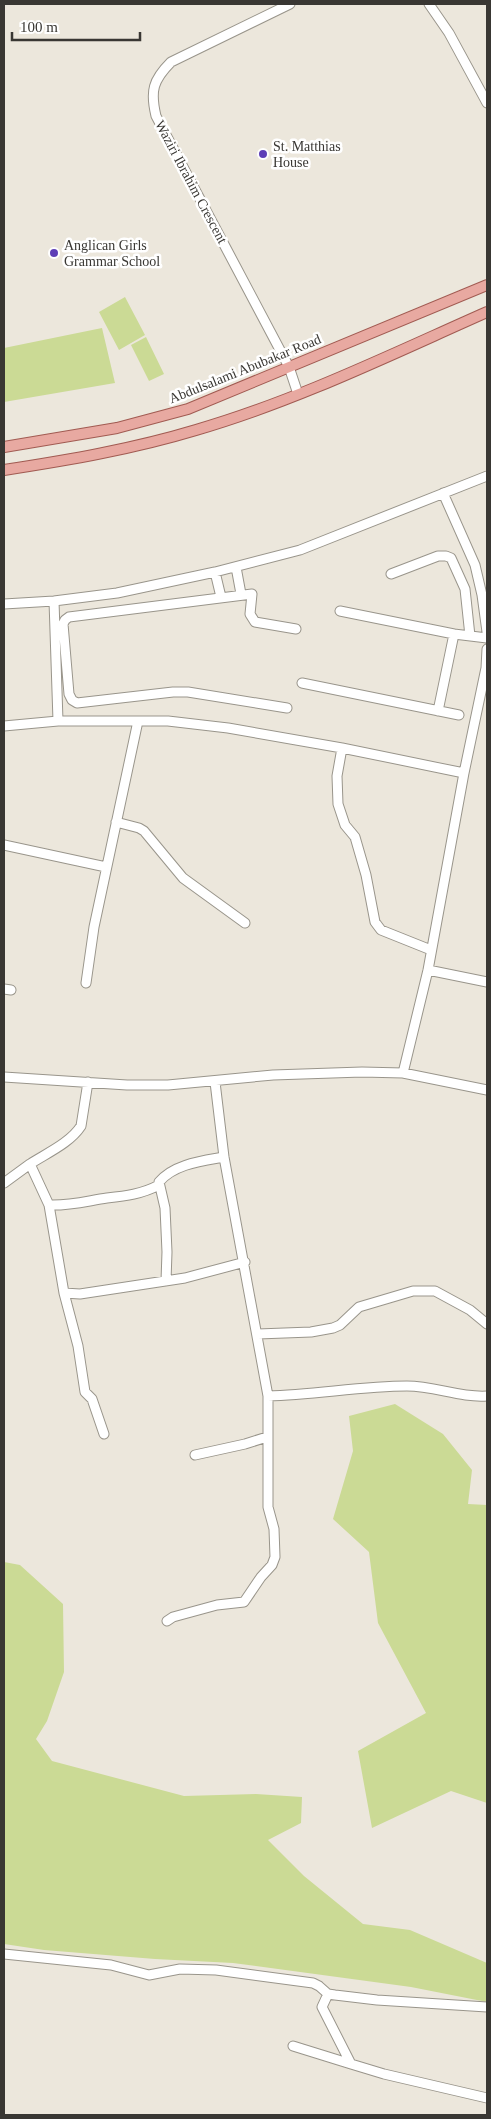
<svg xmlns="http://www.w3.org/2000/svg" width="491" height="2119" font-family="'Times New Roman',serif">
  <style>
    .green { fill: #cbda95 }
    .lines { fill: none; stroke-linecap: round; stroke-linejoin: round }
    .minor-casing { stroke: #99958b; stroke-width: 11 }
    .major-casing { stroke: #a15b52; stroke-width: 12 }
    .minor { stroke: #fff; stroke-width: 9 }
    .major { stroke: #e8a9a1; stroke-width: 10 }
    .poi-dot { fill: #5d3eb6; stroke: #fff; stroke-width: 2 }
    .labels { text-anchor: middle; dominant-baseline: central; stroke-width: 5; stroke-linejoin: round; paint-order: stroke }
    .poi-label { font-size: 14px; fill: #393733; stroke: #fff; text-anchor: start }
    .street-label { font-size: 14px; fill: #393733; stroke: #fff }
  </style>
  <rect width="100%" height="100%" fill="#ece7dc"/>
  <path class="green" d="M125,297L145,335L119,350L99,312Z
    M102,328L115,383L4,402V348Z
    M146,337L164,374L149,381L131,345Z
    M395,1404L443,1434L472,1470L468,1504L487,1505V1803L451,1791L372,1828L358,1751L426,1713L378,1623L369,1552L333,1519L353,1451L349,1416Z
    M4,1562L20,1565L63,1604L64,1672L47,1721L36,1739L52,1761L184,1796L256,1794L302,1797L301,1823L268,1840L304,1876L363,1924L410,1930L487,1963V2002L411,1987L233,1963L155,1959L44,1950L4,1944Z"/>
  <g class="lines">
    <g class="minor-casing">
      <path id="minor" d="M290,4L171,62C153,80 150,91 156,116L289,367L298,394
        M429,4L449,33L487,103
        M443,493L475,565L482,595L487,632
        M236,567L241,594
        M215,572L221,597
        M391,574L438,556H446L451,558L465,589L470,636
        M54,601L58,721
        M4,604L54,601L117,593L215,572L300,550L487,476
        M340,611L454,634L487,638
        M302,683L459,715
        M287,708L188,692H173L77,703L72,700L69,694L63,624L65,620L69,617L252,594L250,614L255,622L296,629
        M438,711L454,634
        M4,726L58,721H168L228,728L342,748L464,773
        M342,748L337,776L338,804L345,825L355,837L366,875L375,922L381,930L431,950
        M116,822L139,828L144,831L183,878L245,923
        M4,845L106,867
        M428,970L487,982
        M86,983L94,927L138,721
        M4,989L11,990
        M403,1073L428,970L464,773L486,668L487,649
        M4,1077L127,1085H168L273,1075L362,1072L403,1073L487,1090
        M88,1082L81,1126C70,1143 47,1153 30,1164L49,1205L64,1293L78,1346L85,1392L92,1399L104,1434
        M4,1183L30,1164
        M49,1205C69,1206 87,1201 107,1198C126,1196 142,1194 159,1185
        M166,1281L167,1252L165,1208L159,1182C174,1164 202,1161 224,1157
        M64,1293L80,1294L185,1278L245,1262
        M258,1334L311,1332L333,1328L340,1325L359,1307L413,1291H435L470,1310L487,1324
        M268,1396C315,1395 361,1386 407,1386C435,1386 460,1398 487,1396
        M195,1455L245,1444L267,1437
        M167,1621L173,1617L217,1605L244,1602L261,1577L272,1565L275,1557L274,1529L268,1507V1396L224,1157L215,1082
        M4,1954L111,1965L149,1975L180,1969L216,1970L313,1983L319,1986L328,1994L335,1995L377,2000L487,2007
        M328,1994L322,2007L351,2064L384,2074L487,2098
        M293,2046L351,2064"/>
    </g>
    <g class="major-casing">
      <path id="major" d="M4,447L117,428L188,409L487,285
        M4,470C69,460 133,449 196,430C296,401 392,354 487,312"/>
    </g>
    <use href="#minor" class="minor"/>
    <use href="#major" class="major"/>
  </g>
  <g class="poi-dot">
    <circle cx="263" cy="154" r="5"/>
    <circle cx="54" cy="253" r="5"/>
  </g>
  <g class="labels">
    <g class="poi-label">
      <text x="273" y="146">St. Matthias<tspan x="273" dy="16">House</tspan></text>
      <text x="64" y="245">Anglican Girls<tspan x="64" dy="16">Grammar School</tspan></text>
    </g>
    <g class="street-label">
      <text transform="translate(191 182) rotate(62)">Waziri Ibrahim Crescent</text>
      <text transform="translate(245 369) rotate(-22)">Abdulsalami Abubakar Road</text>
    </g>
  </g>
  <rect width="491" height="2119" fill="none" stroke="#393733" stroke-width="10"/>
  <path d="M12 32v8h128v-8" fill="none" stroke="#393733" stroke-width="2.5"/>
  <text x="20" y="32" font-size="15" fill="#393733" stroke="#ffffff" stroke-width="4" paint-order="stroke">100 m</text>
</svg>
